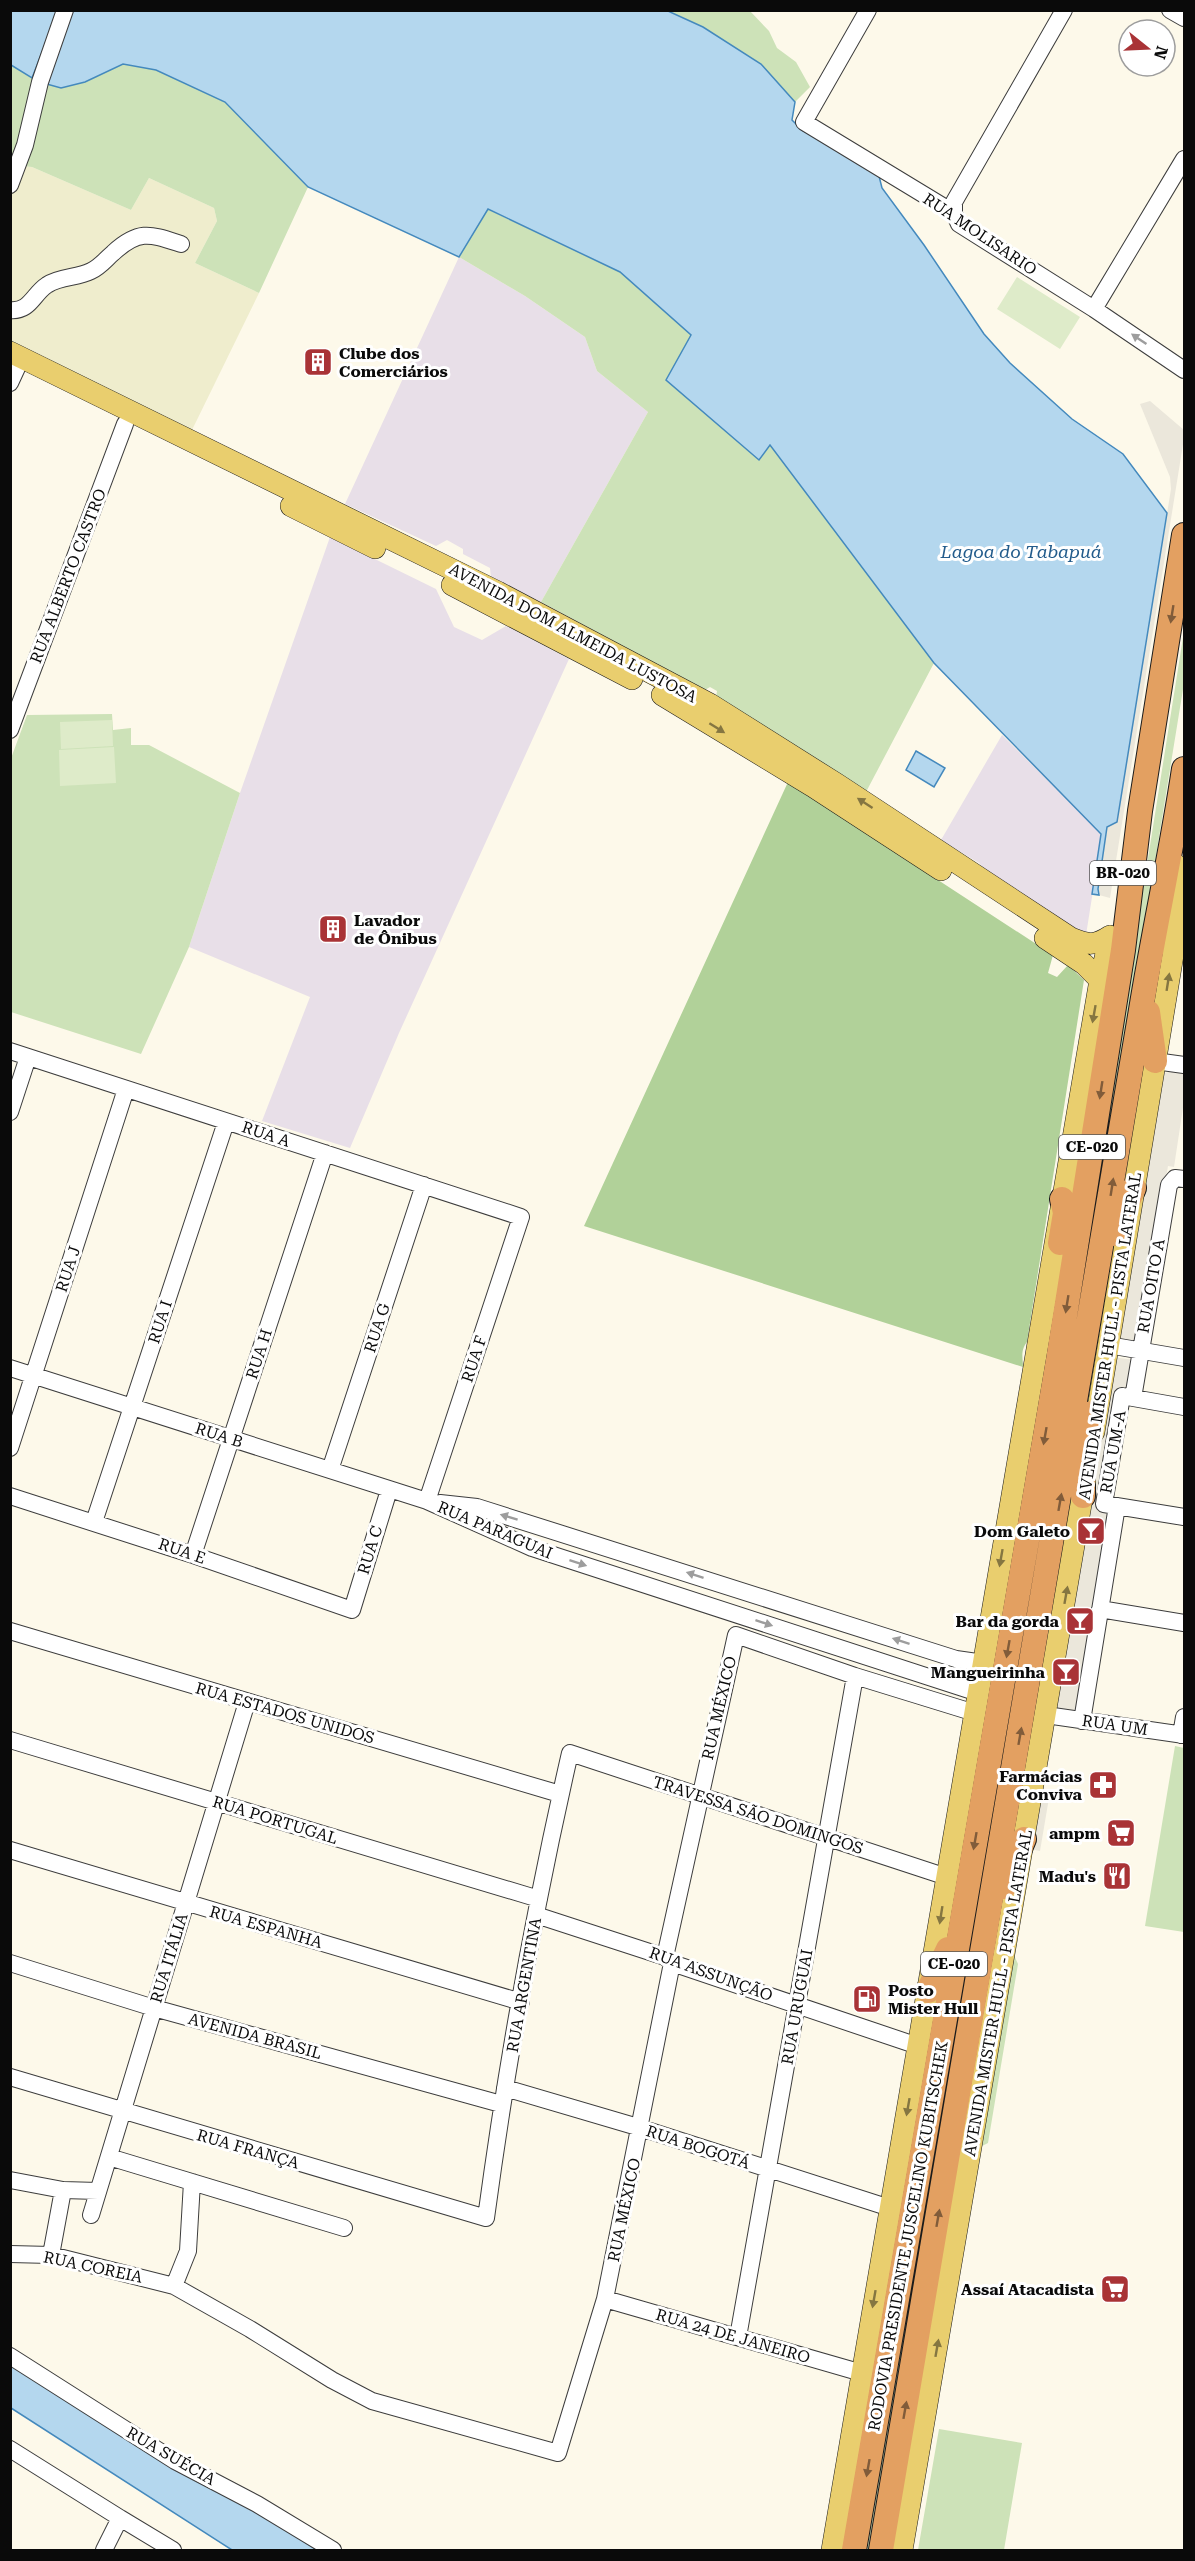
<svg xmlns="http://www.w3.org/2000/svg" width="1195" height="2561" font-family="'Roboto Serif',serif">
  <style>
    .industrial { fill: #e8dfe8 }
    .farmland { fill: #efedcd }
    .green { fill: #cde2b8 }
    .forest { fill: #b1d199 }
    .pitch { fill: #deebc9 }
    .plaza { fill: #ebe7db }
    .water { fill: #b4d7ee; stroke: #4489bd; stroke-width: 1.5 }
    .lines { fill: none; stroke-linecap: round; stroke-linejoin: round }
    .minor-casing { stroke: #3d3d3d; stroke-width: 18 }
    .major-casing { stroke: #1b1b1b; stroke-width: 22 }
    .highway-casing { stroke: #1b1b1b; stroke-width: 26 }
    .minor { stroke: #fff; stroke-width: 16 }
    .major { stroke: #e9ce6e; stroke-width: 21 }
    .highway { stroke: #e3a061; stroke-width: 24 }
    .oneway { fill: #9d9d9d }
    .oneway2 { fill: #815c3a }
    .oneway3 { fill: #857641 }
    .labels { text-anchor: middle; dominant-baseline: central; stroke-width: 6; stroke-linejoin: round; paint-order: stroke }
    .shield { fill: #fff; stroke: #545454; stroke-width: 1.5 }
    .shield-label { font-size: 15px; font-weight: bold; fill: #0a0a0a }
    .street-label { font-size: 16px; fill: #0a0a0a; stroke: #fff }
    .poi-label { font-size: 16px; font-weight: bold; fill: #0a0a0a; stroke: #fff; text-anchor: end }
    .water-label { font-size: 18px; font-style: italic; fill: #235c8c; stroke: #fff }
  </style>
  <rect width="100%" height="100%" fill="#fdf9ea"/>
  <path class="industrial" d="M459,257L525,296L585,337L597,371L648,412L541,602L491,578L490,568L463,554V549L447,540L436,546L345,504Z
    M330,537L436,589L454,627L482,640L506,626L569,659L399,1033L350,1148L262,1121L310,997L189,947L240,793Z
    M1002,735L1102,834L1086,935L984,869L979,863L941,840Z"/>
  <path class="farmland" d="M13,165L32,167L131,210L149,178L214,208L217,221L195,263L259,293L192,430L11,343L10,169Z"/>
  <path class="green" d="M58,11H73L52,61L85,82L123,64L156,70L186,84L225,102L308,187L259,293L195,263L217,221L214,208L149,178L131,210L32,167L13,165L11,169V65L32,78Z
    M669,11H750L769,31L777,48L796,62L810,87L795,102L761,64L703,27Z
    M487,209L620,272L691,335L759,459L770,444L934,663L866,792L716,697L717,691L710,687L705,690L541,602L648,412L597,371L585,337L525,296L459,257Z
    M1184,631V683L1078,1336L1075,1338H1072Z
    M112,714L113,730L131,728V745H149L240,793L189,947L141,1054L11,1012L10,761L27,715Z
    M1064,1387H1068L871,2550H862Z
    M1175,1746L1184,1748V1932L1145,1926Z
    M1013,1953L1018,1964L988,2143L982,2146Z
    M939,2429L1022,2443L1004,2550H918Z"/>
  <path class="forest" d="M788,782L1053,955L1048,973L1057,977L1068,965L1084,980L1027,1342C1020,1351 1023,1358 1023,1367L584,1226Z"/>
  <path class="pitch" d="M1017,277L1080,317L1060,349L997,309Z
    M112,720L113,746L61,749L60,722Z
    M114,747L116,783L60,786L59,750Z"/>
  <path class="plaza" d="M1150,401L1184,430V438L1110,898L1099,895L1098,890L1107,827L1117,822L1171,489L1170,477L1140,404Z
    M1181,1069H1184V1101L1174,1167L1168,1166L1138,1342L1115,1339L1160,1077L1165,1073Z
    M1112,1357L1135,1360L1078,1709L1075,1712L1054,1707Z
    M1040,1790L1050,1792L1040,1851L1030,1849Z"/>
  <path class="water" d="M73,10L668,11L703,27L761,64L795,102L792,120L803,131L818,138L879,176L882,188L924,245L984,334L1010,363L1072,419L1123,454L1167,513L1117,822L1107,827L1098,889L1099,895L1092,894L1101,834L934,663L770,445L759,460L666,380L691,335L620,272L488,209L459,257L308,187L225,102L156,70L123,64L85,82L61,88L43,83Z
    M10,11H58L32,78L11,65Z
    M916,751L945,768L934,787L906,770Z
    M10,2364L270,2519L317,2550H232L11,2408Z"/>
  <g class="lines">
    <g class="minor-casing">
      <path id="minor" d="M868,10L804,122L954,213L959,224L1094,309L1184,370
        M1170,10L1184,18
        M10,185L25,145L40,82L65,10
        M954,213V202L1064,10
        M1094,309L1184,159
        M10,310C30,312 33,294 47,285C60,276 78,278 91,271C100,267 106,259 113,253C139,229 150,234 181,244
        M10,383L22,357
        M10,730L125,424
        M10,1051L521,1217L427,1501
        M1155,1061L1184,1065
        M10,1112L28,1057
        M1108,1345L1184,1358
        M10,1368L427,1501L532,1548L978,1693
        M1133,1398L1169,1185L1175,1178L1184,1179
        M1184,1407L1122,1396L1104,1504L1184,1517
        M10,1448L126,1089
        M330,1470L424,1185
        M10,1496L193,1555L352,1610L389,1490
        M440,1503L477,1507L956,1659L984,1663
        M94,1522L226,1122
        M193,1555L325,1153
        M1100,1609L1184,1623
        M10,1631L560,1794
        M1046,1715L1184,1735
        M1082,1721L1117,1506
        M1181,1735L1184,1717
        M10,1740L539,1899
        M10,1850L521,2002
        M536,1915L665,1957L672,1963L918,2046
        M665,1957L736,1635L855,1676L975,1713
        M10,1963L154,2008L501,2104
        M10,2077L486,2218C507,2062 535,1906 570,1753L947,1877
        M505,2088L641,2128L890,2208
        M109,2157L344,2228
        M10,2180L63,2190L98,2191
        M91,2215L247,1702
        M10,2254L51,2255L174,2286L250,2329L332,2380L372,2401L558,2453L605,2299L672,1963
        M51,2255L63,2190
        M174,2286L188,2251L192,2182
        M605,2299L862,2373
        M738,2337L855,1676
        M10,2356L175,2461L257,2504L333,2550
        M10,2449L120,2518
        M104,2550L120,2518L173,2550"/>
    </g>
    <g class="major-casing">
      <path id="major" d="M10,352L498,592L710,704L837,784L1071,938C1088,945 1095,946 1110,936
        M291,506L375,548
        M452,585L632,679
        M662,695L812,786L941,870
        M1045,938L1084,964L1100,980
        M1094,1432L1173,955L1175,922V864
        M832,2550L1100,980L1110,936
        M902,2550L1085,1481"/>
    </g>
    <g class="highway-casing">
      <path id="highway" d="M1148,1012L1155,1061
        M1113,1234L1134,1188
        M1060,1243L1065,1213L1062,1199
        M1083,1496V1470L1092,1413
        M1004,1887L1024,1839
        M928,1991L948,1949
        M854,2550L1058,1360L1123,950L1140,811L1184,535
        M881,2550C969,2037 1058,1524 1141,1010C1154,929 1172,850 1184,769"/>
    </g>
    <use href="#minor" class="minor"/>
    <use href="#major" class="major"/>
    <use href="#highway" class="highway"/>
  </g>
  <defs><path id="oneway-solid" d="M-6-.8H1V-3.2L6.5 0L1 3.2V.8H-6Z" transform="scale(1.5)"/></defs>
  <g class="oneway">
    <use href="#oneway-solid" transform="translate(1139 339) rotate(-146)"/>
    <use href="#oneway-solid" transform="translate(509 1517) rotate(-163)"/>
    <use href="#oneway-solid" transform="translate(578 1563) rotate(18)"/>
    <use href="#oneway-solid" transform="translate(695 1575) rotate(-162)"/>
    <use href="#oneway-solid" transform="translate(764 1623) rotate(18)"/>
    <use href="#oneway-solid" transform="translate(901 1641) rotate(-162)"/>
  </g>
  <g class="oneway2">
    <use href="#oneway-solid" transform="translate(1172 614) rotate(99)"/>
    <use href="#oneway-solid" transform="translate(1101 1090) rotate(99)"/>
    <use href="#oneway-solid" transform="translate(1112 1187) rotate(-81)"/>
    <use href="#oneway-solid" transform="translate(1067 1304) rotate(99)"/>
    <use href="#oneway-solid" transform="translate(1045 1436) rotate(100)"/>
    <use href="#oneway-solid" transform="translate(1060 1502) rotate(-80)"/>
    <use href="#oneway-solid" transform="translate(1008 1649) rotate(100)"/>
    <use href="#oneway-solid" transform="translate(1020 1736) rotate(-80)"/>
    <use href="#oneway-solid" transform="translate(975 1841) rotate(100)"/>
    <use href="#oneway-solid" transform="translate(938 2218) rotate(-80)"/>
    <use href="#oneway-solid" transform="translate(905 2410) rotate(-80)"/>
    <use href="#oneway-solid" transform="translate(868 2468) rotate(100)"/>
  </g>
  <g class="oneway3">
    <use href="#oneway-solid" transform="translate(717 728) rotate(32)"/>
    <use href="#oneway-solid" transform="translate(865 803) rotate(-147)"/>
    <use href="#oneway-solid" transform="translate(1168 982) rotate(-81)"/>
    <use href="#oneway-solid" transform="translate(1094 1014) rotate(100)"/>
    <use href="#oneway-solid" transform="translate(1001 1558) rotate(100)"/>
    <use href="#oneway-solid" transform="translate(1066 1595) rotate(-80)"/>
    <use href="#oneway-solid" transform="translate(941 1915) rotate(99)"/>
    <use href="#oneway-solid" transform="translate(908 2107) rotate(100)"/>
    <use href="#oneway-solid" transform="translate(874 2299) rotate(100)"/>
    <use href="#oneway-solid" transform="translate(937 2348) rotate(-80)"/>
  </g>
  <defs>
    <g id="building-square" transform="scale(1.5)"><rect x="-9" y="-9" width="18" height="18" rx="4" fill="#a93336" stroke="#fff"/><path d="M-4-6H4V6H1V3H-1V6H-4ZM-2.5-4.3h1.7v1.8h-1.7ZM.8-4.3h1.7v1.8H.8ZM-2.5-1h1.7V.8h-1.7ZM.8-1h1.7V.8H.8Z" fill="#fff"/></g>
    <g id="bar-square" transform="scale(1.5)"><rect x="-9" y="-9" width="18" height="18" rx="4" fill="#a93336" stroke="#fff"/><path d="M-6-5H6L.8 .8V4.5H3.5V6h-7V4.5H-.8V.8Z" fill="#fff"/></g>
    <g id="pharmacy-square" transform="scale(1.5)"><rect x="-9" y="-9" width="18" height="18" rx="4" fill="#a93336" stroke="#fff"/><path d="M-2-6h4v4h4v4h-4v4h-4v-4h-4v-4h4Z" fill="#fff"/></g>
    <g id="supermarket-square" transform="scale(1.5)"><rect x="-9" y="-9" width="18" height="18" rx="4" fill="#a93336" stroke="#fff"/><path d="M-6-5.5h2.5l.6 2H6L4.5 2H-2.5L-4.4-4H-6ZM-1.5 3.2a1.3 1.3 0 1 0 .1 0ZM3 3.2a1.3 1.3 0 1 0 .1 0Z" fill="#fff"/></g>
    <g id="restaurant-square" transform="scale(1.5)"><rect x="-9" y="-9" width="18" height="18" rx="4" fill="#a93336" stroke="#fff"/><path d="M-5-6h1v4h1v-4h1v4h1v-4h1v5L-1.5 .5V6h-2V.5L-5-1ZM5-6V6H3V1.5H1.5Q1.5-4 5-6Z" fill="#fff"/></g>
    <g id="fuel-square" transform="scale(1.5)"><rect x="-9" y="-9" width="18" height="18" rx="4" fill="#a93336" stroke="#fff"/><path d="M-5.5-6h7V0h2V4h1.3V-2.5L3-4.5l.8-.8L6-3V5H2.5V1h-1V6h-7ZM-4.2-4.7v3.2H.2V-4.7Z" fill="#fff"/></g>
  </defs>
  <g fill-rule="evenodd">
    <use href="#building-square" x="318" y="362"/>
    <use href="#building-square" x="333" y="929"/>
    <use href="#bar-square" x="1091" y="1531"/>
    <use href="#bar-square" x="1080" y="1621"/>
    <use href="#bar-square" x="1066" y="1672"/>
    <use href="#pharmacy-square" x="1103" y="1785"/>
    <use href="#supermarket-square" x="1121" y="1833"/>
    <use href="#restaurant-square" x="1117" y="1876"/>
    <use href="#fuel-square" x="867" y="1999"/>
    <use href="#supermarket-square" x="1115" y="2289"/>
  </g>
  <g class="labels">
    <g class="shield">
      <rect x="1090" y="861" width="66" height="24" rx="4.5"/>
      <rect x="1059" y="1135" width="66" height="24" rx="4.5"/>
      <rect x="921" y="1952" width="66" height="24" rx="4.5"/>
    </g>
    <g class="shield-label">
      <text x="1123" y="873">BR-020</text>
      <text x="1092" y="1147">CE-020</text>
      <text x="954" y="1964">CE-020</text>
    </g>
    <g class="street-label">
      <text transform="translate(980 234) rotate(34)">RUA MOLISARIO</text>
      <text transform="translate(68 576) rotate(-69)">RUA ALBERTO CASTRO</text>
      <text transform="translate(573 633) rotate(28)">AVENIDA DOM ALMEIDA LUSTOSA</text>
      <text transform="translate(266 1134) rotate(18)">RUA A</text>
      <text transform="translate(68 1269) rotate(-72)">RUA J</text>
      <text transform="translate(1151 1286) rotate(-80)">RUA OITO A</text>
      <text transform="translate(160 1322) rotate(-72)">RUA I</text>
      <text transform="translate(377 1328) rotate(-72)">RUA G</text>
      <text transform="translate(1110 1336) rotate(-81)">AVENIDA MISTER HULL - PISTA LATERAL</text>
      <text transform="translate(259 1354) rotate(-72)">RUA H</text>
      <text transform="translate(474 1359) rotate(-72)">RUA F</text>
      <text transform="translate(219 1435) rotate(18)">RUA B</text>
      <text transform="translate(1113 1452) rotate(-80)">RUA UM-A</text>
      <text transform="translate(495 1530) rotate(23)">RUA PARAGUAI</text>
      <text transform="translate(370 1550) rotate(-73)">RUA C</text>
      <text transform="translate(182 1551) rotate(19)">RUA E</text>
      <text transform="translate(719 1708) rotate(-77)">RUA MÉXICO</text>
      <text transform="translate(285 1713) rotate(16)">RUA ESTADOS UNIDOS</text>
      <text transform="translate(1115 1725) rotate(8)">RUA UM</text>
      <text transform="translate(758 1815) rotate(18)">TRAVESSA SÃO DOMINGOS</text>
      <text transform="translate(275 1820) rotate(17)">RUA PORTUGAL</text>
      <text transform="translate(266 1927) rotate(16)">RUA ESPANHA</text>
      <text transform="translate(169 1958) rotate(-73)">RUA ITÁLIA</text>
      <text transform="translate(711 1974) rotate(20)">RUA ASSUNÇÃO</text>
      <text transform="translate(524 1985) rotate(-80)">RUA ARGENTINA</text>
      <text transform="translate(998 1993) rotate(-80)">AVENIDA MISTER HULL - PISTA LATERAL</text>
      <text transform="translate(797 2007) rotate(-80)">RUA URUGUAI</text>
      <text transform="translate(255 2036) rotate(15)">AVENIDA BRASIL</text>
      <text transform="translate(698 2147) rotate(18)">RUA BOGOTÁ</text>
      <text transform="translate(248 2149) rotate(16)">RUA FRANÇA</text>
      <text transform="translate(624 2210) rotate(-78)">RUA MÉXICO</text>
      <text transform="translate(908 2236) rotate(-80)">RODOVIA PRESIDENTE JUSCELINO KUBITSCHEK</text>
      <text transform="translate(93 2267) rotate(12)">RUA COREIA</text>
      <text transform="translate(733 2336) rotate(16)">RUA 24 DE JANEIRO</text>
      <text transform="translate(171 2456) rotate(30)">RUA SUÉCIA</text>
    </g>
    <g class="poi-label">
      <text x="339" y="353" text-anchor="start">Clube dos<tspan x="339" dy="18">Comerciários</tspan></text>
      <text x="354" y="920" text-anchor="start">Lavador<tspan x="354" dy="18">de Ônibus</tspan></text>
      <text x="1070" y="1531">Dom Galeto</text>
      <text x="1059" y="1621">Bar da gorda</text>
      <text x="1045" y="1672">Mangueirinha</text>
      <text x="1082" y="1776">Farmácias<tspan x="1082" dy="18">Conviva</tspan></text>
      <text x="1100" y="1833">ampm</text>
      <text x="1096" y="1876">Madu's</text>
      <text x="888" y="1990" text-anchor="start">Posto<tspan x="888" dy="18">Mister Hull</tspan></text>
      <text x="1094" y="2289">Assaí Atacadista</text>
    </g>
    <g class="water-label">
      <text x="1021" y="551">Lagoa do Tabapuá</text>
    </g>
  </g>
  <rect width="1195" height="2561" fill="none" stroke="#0a0a0a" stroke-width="24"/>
  <g transform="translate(1147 48) rotate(108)"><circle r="28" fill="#ffffff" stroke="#9d9d9d" stroke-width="1.5"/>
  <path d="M0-4.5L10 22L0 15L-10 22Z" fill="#a93336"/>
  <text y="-9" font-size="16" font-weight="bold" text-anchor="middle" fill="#0a0a0a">N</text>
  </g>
</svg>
